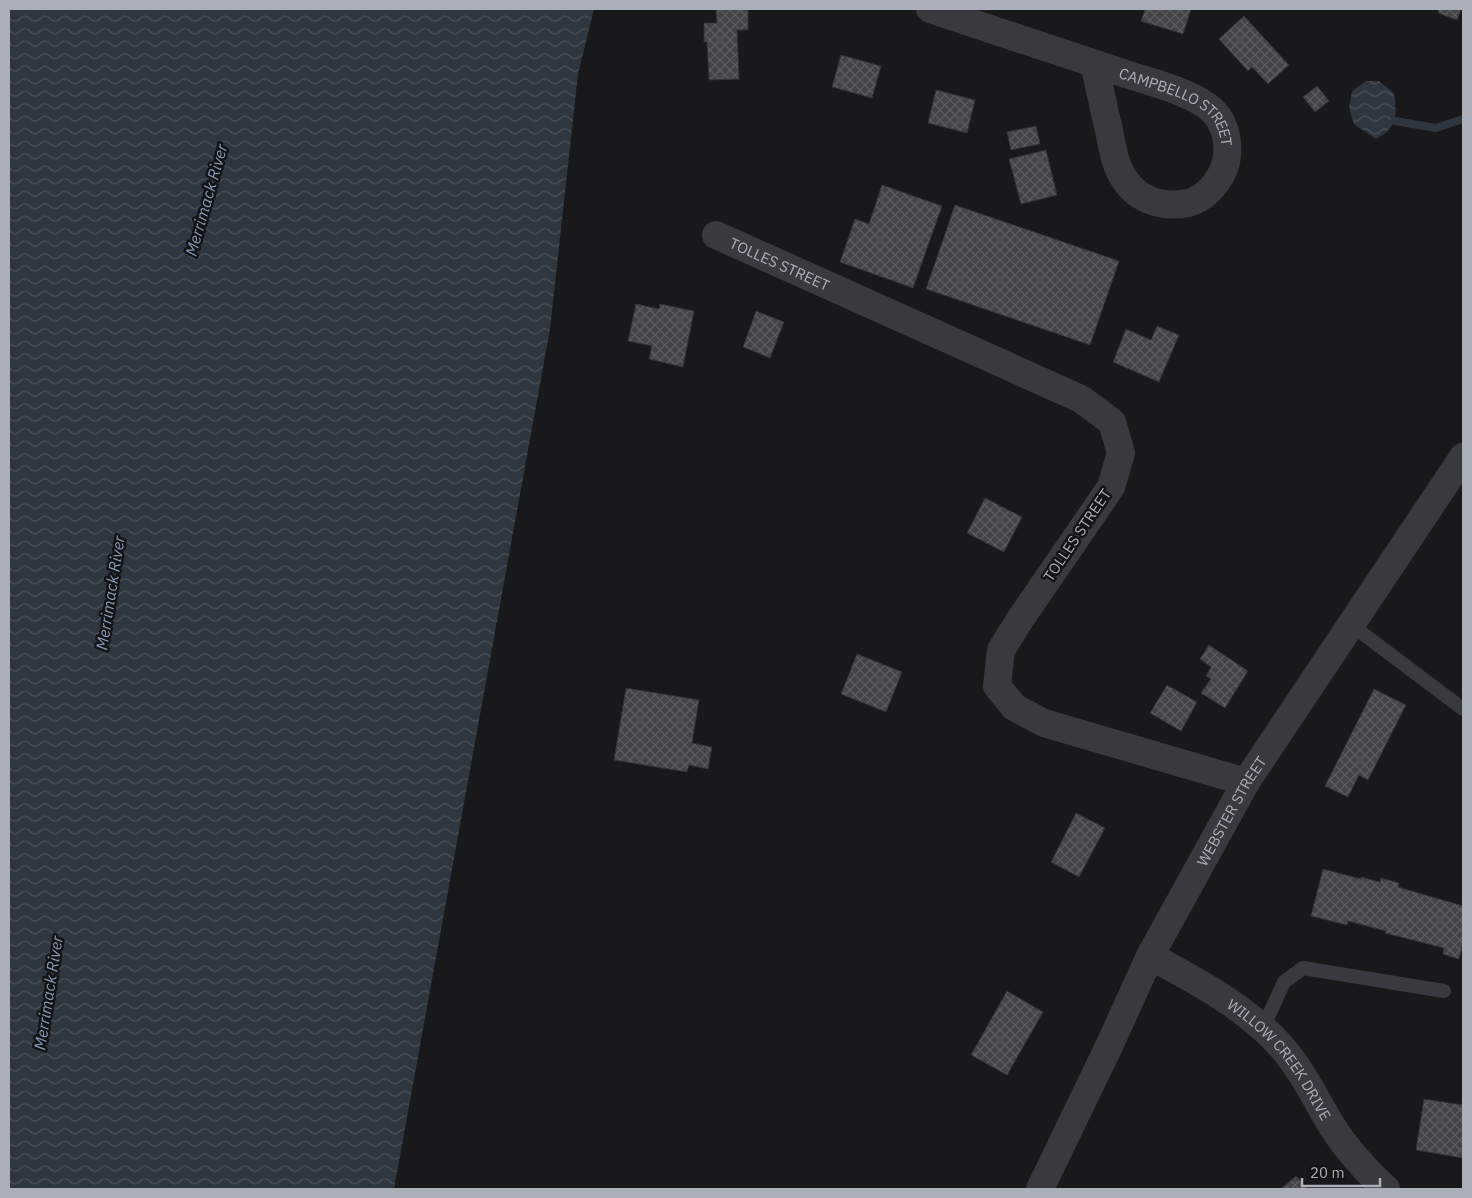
<svg xmlns="http://www.w3.org/2000/svg" width="1472" height="1198" font-family="'IBM Plex Sans',sans-serif">
  <style>
    .water { fill: url(#water-waves) }
    .lines { fill: none; stroke-linecap: round; stroke-linejoin: round }
    .stream { stroke: #2e363f; stroke-width: 8 }
    .building { fill: url(#building-cross-hatch); stroke: #333237 }
    .service { stroke: #393a40; stroke-width: 14 }
    .minor { stroke: #393a40; stroke-width: 28 }
    .labels { text-anchor: middle; dominant-baseline: central; stroke-width: 5; stroke-linejoin: round; paint-order: stroke }
    .street-label { font-size: 15px; fill: #abafba; stroke: #141316 }
    .water-label { font-size: 16px; font-style: italic; fill: #829ab5; stroke: #141316 }
  </style>
  <defs>
    <pattern id="water-waves" width="16" height="10" patternUnits="userSpaceOnUse" patternTransform="scale(1.25)"><rect width="16" height="10" fill="#2e363f"/><path d="M0 5q4-4 8 0t8 0" fill="none" stroke="#4a5159"/></pattern>
    <pattern id="building-cross-hatch" width="8" height="8" patternUnits="userSpaceOnUse" patternTransform="scale(1.25)"><rect width="8" height="8" fill="#434348"/><path d="M0 0l8 8M0 8l8-8" fill="none" stroke="#5b5c60"/></pattern>
  </defs>
  <rect width="100%" height="100%" fill="#19181b"/>
  <path class="water" d="M9,9H594L578,74L550,329L394,1189H9Z
    M1366,81H1379L1394,93C1397,116 1398,127 1376,139L1354,124L1349,108L1352,91Z"/>
  <g class="lines">
    <path class="stream" d="M1395,121L1436,128L1463,119"/>
  </g>
  <path class="building" d="M716,9H748V30H737L739,79L709,80L707,42H704V23H717Z
    M1145,9H1191L1183,34L1141,21Z
    M1439,9H1461L1457,20L1438,13Z
    M1244,16L1289,65L1268,84L1252,67L1248,71L1219,39Z
    M841,55L881,66L872,98L832,87Z
    M1317,86L1329,101L1315,112L1303,97Z
    M936,90L975,100L967,133L928,123Z
    M1036,126L1040,144L1011,150L1007,132Z
    M1046,150L1057,195L1021,204L1009,159Z
    M882,185L942,206L913,288L840,262L855,219L869,224Z
    M955,205L1119,261L1090,345L926,289Z
    M636,304L659,309L660,304L694,311L683,367L649,359L652,346L628,341Z
    M756,311L784,322L770,358L743,347Z
    M1157,326L1179,335L1159,382L1113,362L1126,329L1151,340Z
    M985,498L1022,517L1004,552L967,533Z
    M1209,645L1248,671L1225,708L1201,693L1211,679L1206,676L1211,667L1200,659Z
    M857,654L902,672L886,712L841,694Z
    M1167,685L1197,702L1181,731L1150,713Z
    M626,688L699,700L692,743L712,747L708,769L689,765L687,772L614,760Z
    M1374,689L1406,705L1368,780L1359,775L1348,797L1325,786Z
    M1076,813L1105,828L1079,877L1051,862Z
    M1323,869L1361,879V877L1380,882L1381,878L1399,883L1398,887L1463,906V943L1459,959L1443,954L1444,948L1385,933L1386,931L1348,921L1347,925L1311,916Z
    M1007,991L1043,1012L1007,1075L971,1055Z
    M1424,1099L1463,1105V1158L1416,1150Z
    M1296,1176L1307,1189H1281Z"/>
  <g class="lines">
    <path class="service" d="M1350,624L1463,709
      M1263,1028L1284,982L1303,968L1444,991"/>
    <g class="minor">
      <path id="s1" d="M930,9C994,30 1059,52 1123,73C1149,82 1194,92 1213,111C1228,126 1231,152 1223,171C1216,185 1204,199 1188,203C1164,208 1139,201 1125,180C1114,165 1112,143 1108,126C1103,105 1099,84 1094,64"/>
      <path id="s2" d="M716,235L1081,399L1112,422L1121,453L1111,487L1021,618L1001,650L997,686L1014,707L1044,723L1246,782"/>
      <path id="s3" d="M1150,956C1199,982 1259,1014 1292,1060C1308,1081 1318,1104 1332,1126C1344,1146 1368,1173 1386,1189"/>
      <path id="s4" d="M1040,1189L1110,1044L1150,956L1246,782L1463,457"/>
    </g>
  </g>
  <g class="labels">
    <g class="street-label">
      <text stroke="none"><textPath href="#s1" startOffset="270">CAMPBELLO STREET</textPath></text>
      <text stroke="none"><textPath href="#s2" startOffset="70">TOLLES STREET</textPath></text>
      <text transform="translate(1077 535) rotate(-56)">TOLLES STREET</text>
      <text stroke="none"><textPath href="#s4" startOffset="424">WEBSTER STREET</textPath></text>
      <text stroke="none"><textPath href="#s3" startOffset="169">WILLOW CREEK DRIVE</textPath></text>
    </g>
    <g class="water-label">
      <text transform="translate(206 200) rotate(-74)">Merrimack River</text>
      <text transform="translate(110 593) rotate(-81)">Merrimack River</text>
      <text transform="translate(48 993) rotate(-81)">Merrimack River</text>
    </g>
  </g>
  <rect width="1472" height="1198" fill="none" stroke="#abafba" stroke-width="20"/>
  <path d="M1302 1178v8h78v-8" fill="none" stroke="#abafba" stroke-width="2.5"/>
  <text x="1310" y="1178" font-size="15" fill="#abafba" stroke="#141316" stroke-width="4" paint-order="stroke">20 m</text>
</svg>
